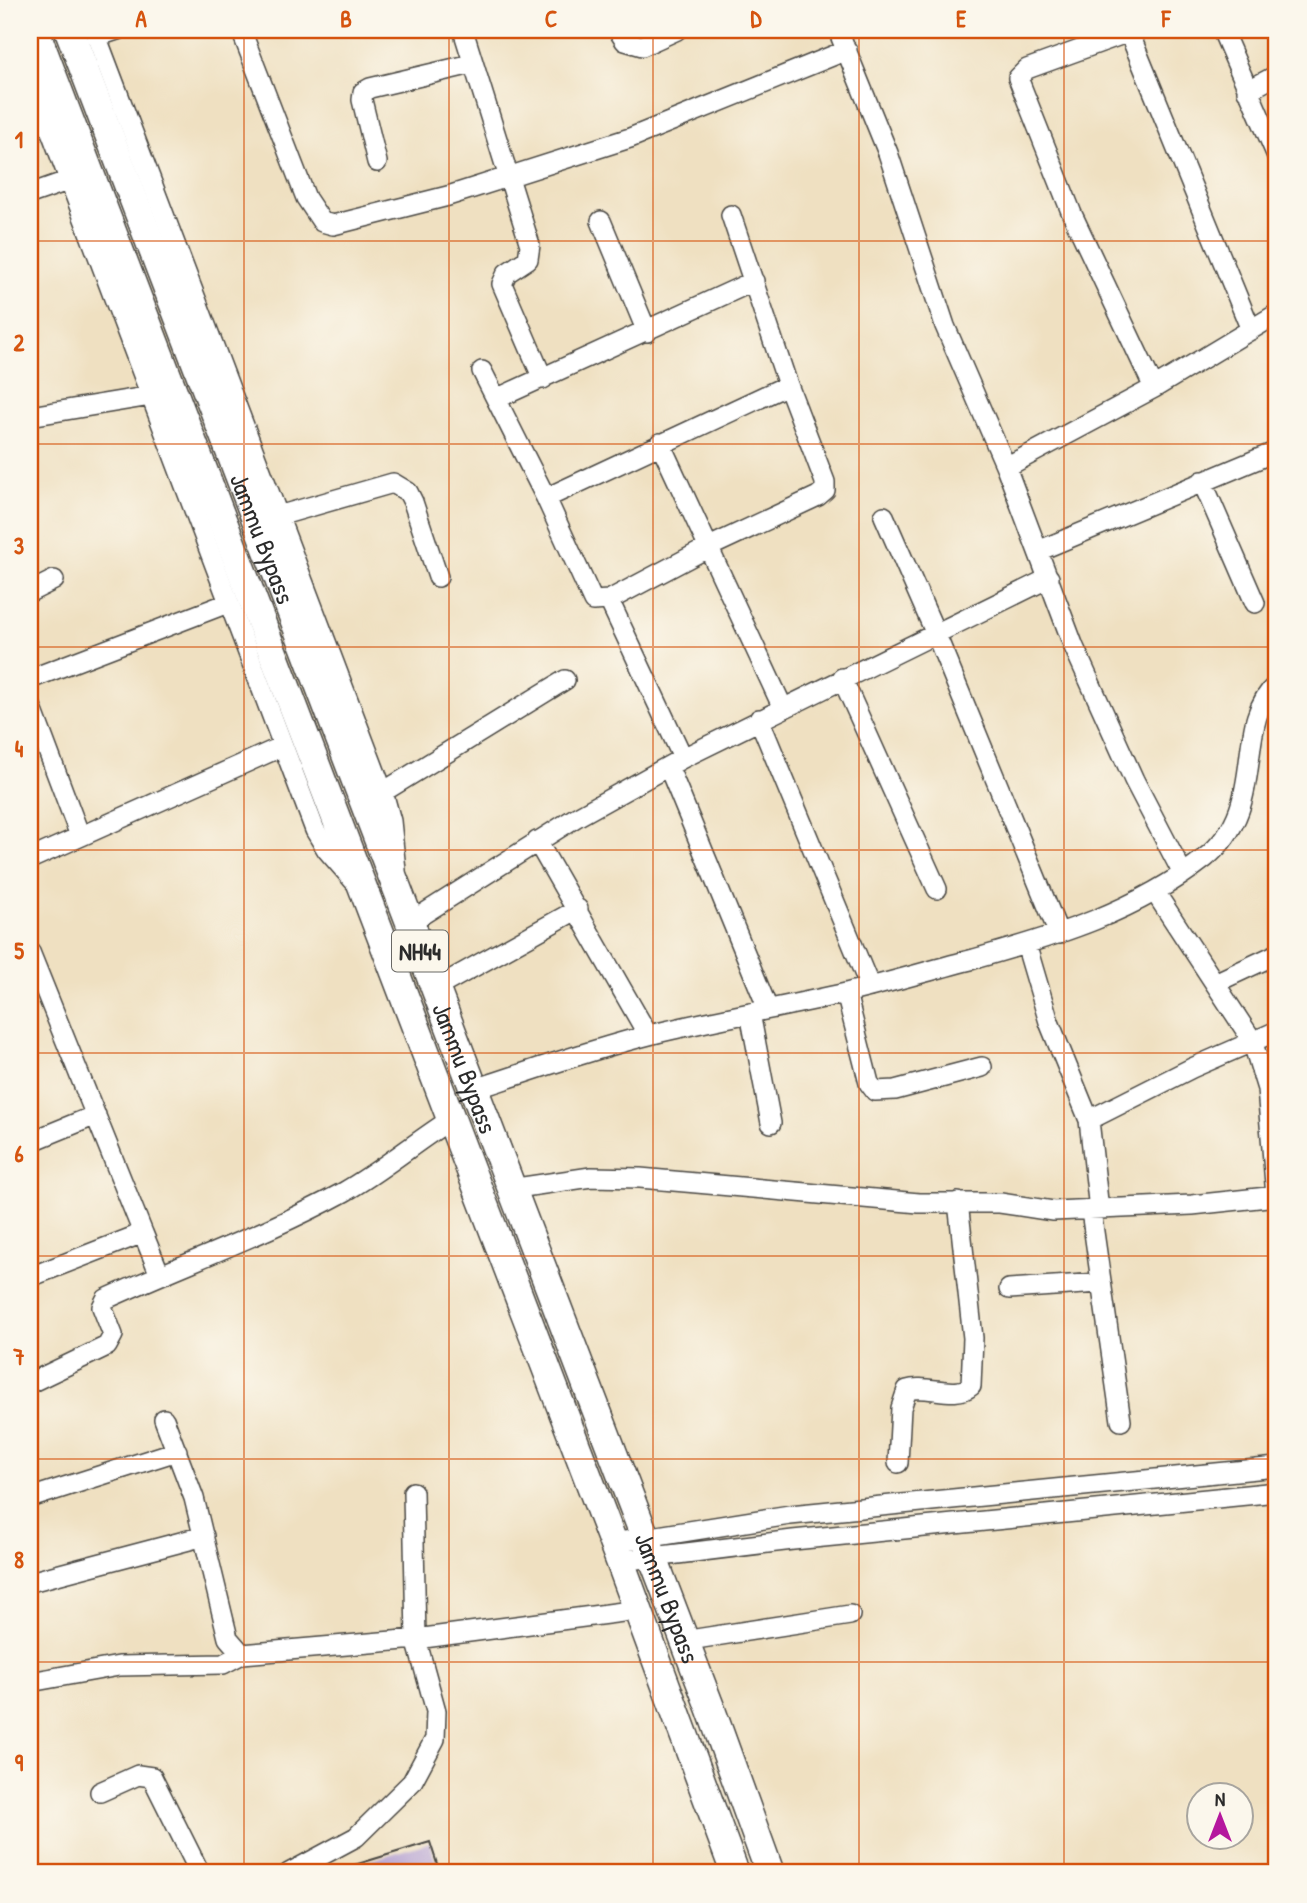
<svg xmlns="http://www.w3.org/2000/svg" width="1307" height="1903" font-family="'Patrick Hand',sans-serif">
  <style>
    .building { fill: #b29fd0 }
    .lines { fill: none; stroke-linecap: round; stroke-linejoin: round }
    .minor-casing { stroke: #484642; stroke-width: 22 }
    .highway-casing { stroke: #484642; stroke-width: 31 }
    .minor { stroke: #fff; stroke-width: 19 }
    .highway { stroke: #fff; stroke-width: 28 }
    .grid { fill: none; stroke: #d5540f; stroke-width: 2; stroke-opacity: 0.55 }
    .labels { text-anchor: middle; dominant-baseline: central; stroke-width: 6; stroke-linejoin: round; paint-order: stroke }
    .shield { fill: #fbf7ec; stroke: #696865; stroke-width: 2 }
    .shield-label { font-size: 24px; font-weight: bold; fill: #2b2b2b }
    .street-label { font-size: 26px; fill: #2b2b2b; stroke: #fbf7ec }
    .neatline { fill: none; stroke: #d5540f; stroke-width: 2.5 }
    .grid-label { font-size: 23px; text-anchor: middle; font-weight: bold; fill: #d5540f }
  </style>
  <rect width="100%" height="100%" fill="#fbf7ec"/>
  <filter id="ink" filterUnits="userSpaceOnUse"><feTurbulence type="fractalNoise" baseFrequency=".0143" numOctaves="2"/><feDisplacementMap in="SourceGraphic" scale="14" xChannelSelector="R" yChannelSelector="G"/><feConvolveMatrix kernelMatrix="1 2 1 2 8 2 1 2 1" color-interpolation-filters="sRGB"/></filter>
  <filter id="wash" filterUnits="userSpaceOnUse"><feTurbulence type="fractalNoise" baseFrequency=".00686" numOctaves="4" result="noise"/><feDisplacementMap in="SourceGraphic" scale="28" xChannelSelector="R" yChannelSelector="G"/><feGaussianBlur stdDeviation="1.57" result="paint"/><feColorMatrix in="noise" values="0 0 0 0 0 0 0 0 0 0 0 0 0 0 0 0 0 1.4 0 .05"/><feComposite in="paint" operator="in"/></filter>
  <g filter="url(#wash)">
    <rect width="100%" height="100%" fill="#efe0c1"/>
    <g id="blocks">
      <path class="building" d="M430,1842L440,1873H339L338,1870Z"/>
    </g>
  </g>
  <g filter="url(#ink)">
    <use href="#blocks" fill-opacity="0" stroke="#484642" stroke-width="2"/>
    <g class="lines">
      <g class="minor-casing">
        <path id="minor" d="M94,30L383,792L391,821L396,870
          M241,30L306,198L322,222L333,225L448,196L630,138L847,50
          M463,30L530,245L528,259L507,273L502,284L543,379
          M618,30L625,41L642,46L677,30
          M838,30L888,153L945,326L1006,467L1074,647L1134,780L1183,874
          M1128,30L1251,330
          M1222,30L1277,156
          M1129,32L1027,69L1018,78L1072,214L1154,388
          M96,37L117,30
          M30,76L315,830L327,850L354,881
          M1247,91L1277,75
          M377,162L362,100L363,92L370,88L472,64
          M30,194L70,180
          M601,221L647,332
          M482,371L546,498L593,601L609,600L709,547L818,496L825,490V482L788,385L731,215
          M496,399L754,281
          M30,416L151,396
          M660,443L782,706
          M1006,467L1154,388L1277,314
          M1202,481L1255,603
          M546,498L788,385
          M278,516L393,483L408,492L413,502L438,577
          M884,516L935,632L1059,934
          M1038,551L1277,451
          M30,592L54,580
          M609,600L683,758
          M842,678L937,889
          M30,679L228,603
          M30,703L80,836
          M759,719L870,987
          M669,768L768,1009
          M383,792L565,680
          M537,841L648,1035
          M30,859L283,746
          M1155,892L1252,1040L1267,1089L1276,1196
          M409,923L575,818L683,758L1049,578
          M1026,944L1049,1022L1089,1120L1099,1210
          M30,952L143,1233
          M1217,982L1277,954
          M434,989L578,909
          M846,993L869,1083L875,1091L895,1090L982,1067
          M750,1013L771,1123
          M472,1090C531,1071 589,1050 649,1035C714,1019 780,1008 846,993C889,983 931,970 974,959C1056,936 1136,912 1205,858C1271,805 1231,725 1277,684
          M1089,1120L1192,1068L1277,1031
          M30,1142L96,1115
          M510,1189L591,1177L640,1178L919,1203H1000L1053,1211L1192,1205L1277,1196
          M1091,1211L1121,1421
          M30,1277L143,1233L160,1275
          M1009,1289L1100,1283
          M30,1383L107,1346L113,1335L102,1307L106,1299C185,1263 269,1233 344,1192C381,1171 414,1143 450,1120
          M164,1419L194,1498L228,1638L242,1654L416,1639L638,1610
          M898,1463L901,1408L907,1390C926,1384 956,1399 971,1386L973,1338L958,1202
          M30,1498L177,1451
          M613,1543L790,1515L1277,1467
          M620,1561L793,1540L1277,1492
          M30,1582L204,1536
          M683,1641L850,1615
          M30,1682L119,1666L223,1664L242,1654
          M100,1792L138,1775L152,1777L200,1873
          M289,1873L356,1837L412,1782L435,1739L436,1711L416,1639L413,1492"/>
      </g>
      <g class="highway-casing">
        <g id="highway">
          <path d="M35,30L620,1561L735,1873"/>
          <path id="s1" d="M69,30L710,1707L770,1873"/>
        </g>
      </g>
      <use href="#minor" class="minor"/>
      <use href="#highway" class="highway"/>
    </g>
  </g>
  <path class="grid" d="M244,30V1873M449,30V1873M653,30V1873M859,30V1873M1064,30V1873M30,241H1277M30,444H1277M30,647H1277M30,850H1277M30,1053H1277M30,1256H1277M30,1459H1277M30,1662H1277"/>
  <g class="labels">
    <rect class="shield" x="392" y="930.5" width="56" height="41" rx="5"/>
    <g class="shield-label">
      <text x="420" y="951">NH44</text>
    </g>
    <g class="street-label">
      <text stroke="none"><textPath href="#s1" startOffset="544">Jammu Bypass</textPath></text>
      <text stroke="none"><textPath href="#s1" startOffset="1111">Jammu Bypass</textPath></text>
      <text stroke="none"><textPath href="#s1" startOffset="1678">Jammu Bypass</textPath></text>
    </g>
  </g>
  <rect width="1307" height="1903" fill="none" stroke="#fbf7ec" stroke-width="77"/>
  <g transform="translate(1220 1816)"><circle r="33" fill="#fbf7ec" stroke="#a8a59f" stroke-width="2"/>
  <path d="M0-5L12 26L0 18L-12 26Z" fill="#b5179e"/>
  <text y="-10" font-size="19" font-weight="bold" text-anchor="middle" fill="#2b2b2b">N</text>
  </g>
  <rect x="38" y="38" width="1230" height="1826" class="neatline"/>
  <g class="grid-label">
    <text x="141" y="27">A</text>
    <text x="346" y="27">B</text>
    <text x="551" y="27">C</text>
    <text x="756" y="27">D</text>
    <text x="961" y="27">E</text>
    <text x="1166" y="27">F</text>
    <text x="19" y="148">1</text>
    <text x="19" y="351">2</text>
    <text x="19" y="554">3</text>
    <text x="19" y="757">4</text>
    <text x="19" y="959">5</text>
    <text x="19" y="1162">6</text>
    <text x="19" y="1365">7</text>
    <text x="19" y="1568">8</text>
    <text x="19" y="1771">9</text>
  </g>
</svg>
